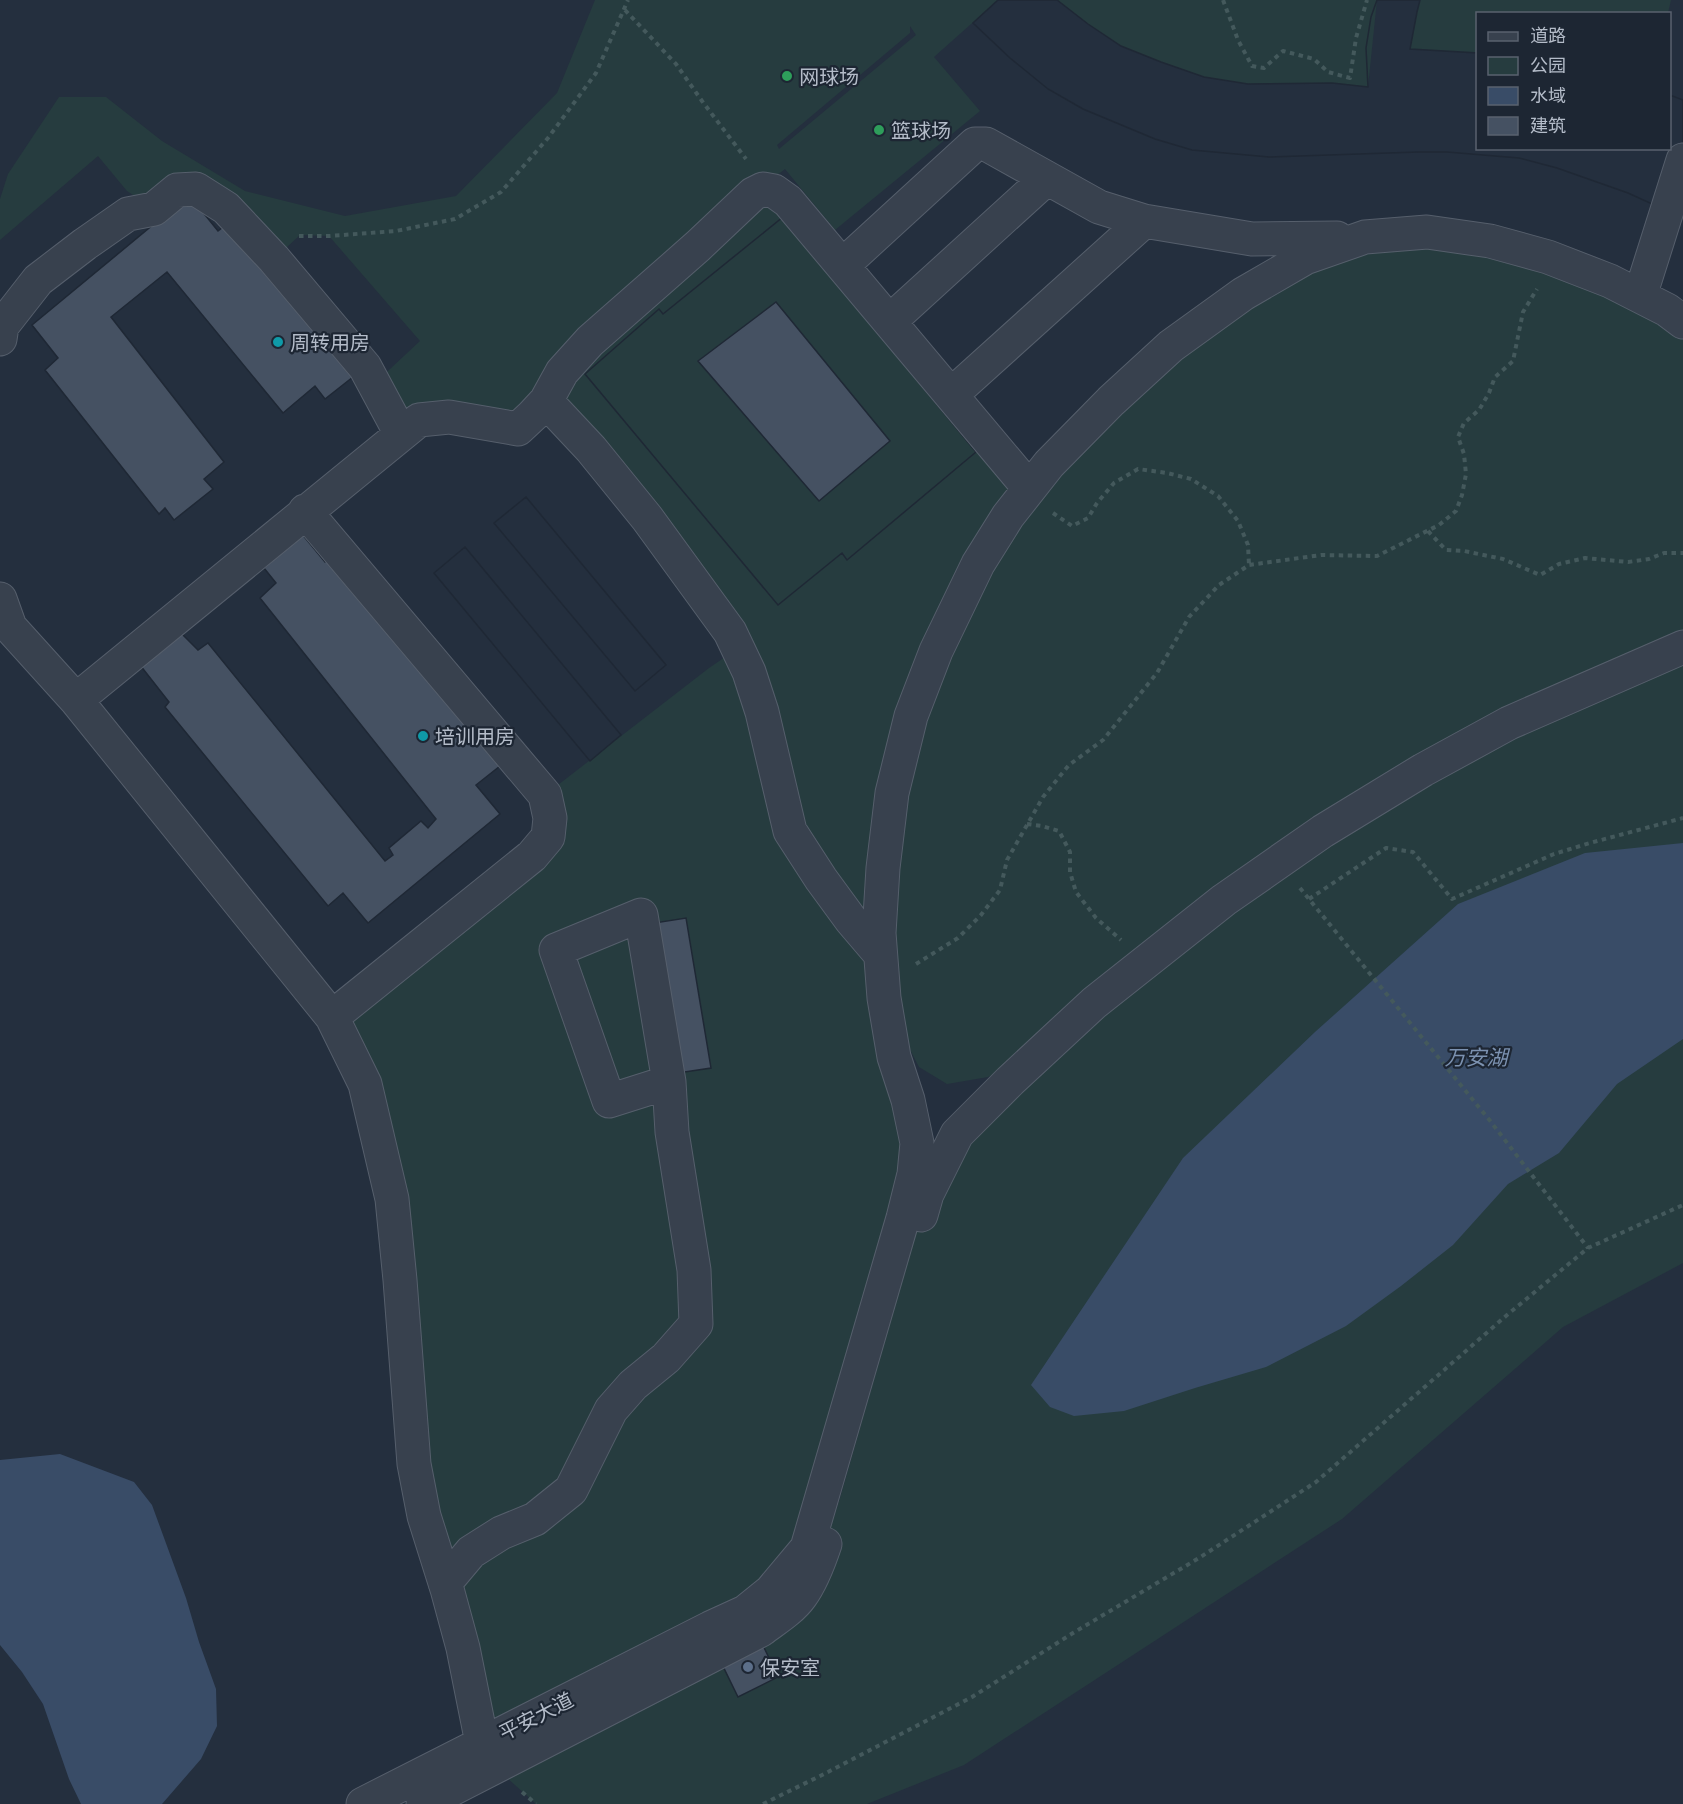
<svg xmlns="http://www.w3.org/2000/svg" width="1683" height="1804" font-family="'Asap Condensed','Noto Sans SC',sans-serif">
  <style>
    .green { fill: #263c3f; fill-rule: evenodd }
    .water { fill: #394c67 }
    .building { fill: #455162; stroke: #1f2835; stroke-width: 1.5; fill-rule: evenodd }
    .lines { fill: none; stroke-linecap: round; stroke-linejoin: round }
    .minor-casing { stroke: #565f6c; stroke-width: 35 }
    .path { stroke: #44595c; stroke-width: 4; stroke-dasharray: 4.5 4.5; stroke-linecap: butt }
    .minor { stroke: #38414e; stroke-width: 33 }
    .leisure-dot { fill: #2e9e5b; stroke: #1d2633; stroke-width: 2 }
    .culture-dot { fill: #0f9aa8; stroke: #1d2633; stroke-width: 2 }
    .service-dot { fill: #5c6f8a; stroke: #1d2633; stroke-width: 2 }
    .labels { text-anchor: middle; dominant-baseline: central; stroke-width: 4.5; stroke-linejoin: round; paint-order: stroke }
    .poi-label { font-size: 20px; fill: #b4bcc9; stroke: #1d2633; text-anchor: start }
    .street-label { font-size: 20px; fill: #b4bcc9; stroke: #1d2633 }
    .water-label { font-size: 21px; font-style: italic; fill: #7c92b1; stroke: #1d2633 }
  </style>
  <rect width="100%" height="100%" fill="#242f3e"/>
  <path class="green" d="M595,0H998L934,57L980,111L835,230L785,169L757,191L1029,488L1243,294L1427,232L1683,322V1263L1563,1327L1342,1519L964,1765L867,1804H536L495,1767L818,1566L840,1498L927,1194L1042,1051L988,1077L947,1084L919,1067L905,1040L917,1143L790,1570L482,1743L445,1583L400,1280L332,1017L532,856L545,795L709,668L737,649L591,449L533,415L419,420L374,384L420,341L329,236L300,235L274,259L226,208L154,209L127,191L98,156L0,240V199L8,174L59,97H106L162,141L245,191L345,216L456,196L557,93ZM910,26L916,35L779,149L777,145L910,33Z
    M1057,0H1377L1368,87L1332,83L1248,84L1204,77L1161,62L1121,46L1088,24Z
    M1420,0H1671L1668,13L1478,14L1477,53L1410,49L1417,12Z"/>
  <path class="water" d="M1683,843V1039L1617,1084L1559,1153L1508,1184L1453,1245L1401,1286L1346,1326L1266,1367L1195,1388L1124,1411L1074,1416L1050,1407L1031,1385L1183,1158L1315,1032L1458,904L1585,853Z
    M60,1454L134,1482L152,1505L186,1598L199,1642L216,1689L217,1726L201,1759L162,1804H81L69,1779L43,1704L22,1672L0,1645V1460Z"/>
  <path class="building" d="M998,0H1057L1088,24L1121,46L1161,62L1204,77L1248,84L1332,83L1368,87L1366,48L1371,17L1377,0H1420L1417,12L1410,49L1478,53V148H1670V95L1683,100V218L1628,193L1557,168L1519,158L1447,152H1418L1269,157L1192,150L1155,139L1083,109L1048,89L1010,58L973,23Z
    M998,0H1057L1088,24L1121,46L1161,62L1204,77L1248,84L1332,83L1368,87L1366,48L1371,17L1377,0H1420L1417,12L1410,49L1478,53V148H1670V95L1683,100V218L1628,193L1557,168L1519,158L1447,152H1418L1269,157L1192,150L1155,139L1083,109L1048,89L1010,58L973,23Z
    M189,195L218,231L232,220L358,373L325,399L315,386L283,413L167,272L111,317L224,462L204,479L213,489L174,520L165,508L159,514L45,370L58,358L32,325Z
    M783,217L976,452L847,560L842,553L778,605L585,374L659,309L663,314ZM776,302L890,441L819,501L698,361Z
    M783,217L976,452L847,560L842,553L778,605L585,374L659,309L663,314Z
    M526,497L666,665L635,691L494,523Z
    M526,497L666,665L635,691L494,523Z
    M302,534L325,562L330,558L500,766L476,785L500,814L368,923L343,893L328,906L165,707L169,702L140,665L179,631L198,650L208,643L385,861L393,855L389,848L421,821L428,828L436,819L260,598L276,583L264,568Z
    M465,547L621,735L590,761L434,573Z
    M465,547L621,735L590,761L434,573Z
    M686,918L711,1068L678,1073L654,923Z
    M759,1637L778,1677L738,1697L718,1656Z"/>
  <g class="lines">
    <g class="minor-casing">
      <path id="minor" d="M843,265L975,144H986L1099,207L1144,221L1252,239L1337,238
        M1640,296L1683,160
        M890,321L1047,178
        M0,339L2,326L38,280L85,244L128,214L154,209L177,190L196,189L226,208L274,259L365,367L401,434
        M951,395L1144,221
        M546,401L591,449L647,518L730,632L749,672L762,712L790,831L821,879L851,920L880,954
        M305,511L545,795L550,818L548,837L532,856L332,1017
        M0,599L10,627L76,700L332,1017L365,1084L392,1199L400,1280L414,1464L424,1516L447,1589L463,1648L482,1743
        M76,700L419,420L449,417L518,429L533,415L546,401L562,372L590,341L698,246L753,194L763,189L774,191L788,201L1029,488
        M921,1215L927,1194L957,1134L1010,1081L1094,1003L1224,900L1323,831L1423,770L1509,723L1683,647
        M445,1583L471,1552L501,1533L535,1519L571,1490L611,1410L633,1385L666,1358L696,1324L694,1270L672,1132L669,1082L641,915L556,950L609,1101L669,1082
        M363,1804L710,1628L745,1612L771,1591L807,1548L903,1218L914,1174L917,1143L908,1100L894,1057L884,998L879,933L883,868L892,793L911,716L936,651L978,564L1008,516L1049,464L1111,401L1171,346L1243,294L1305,258L1365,237L1427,232L1490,241L1548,257L1610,281L1667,310L1683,322
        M423,1804L761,1630C774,1620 791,1610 801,1596C812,1581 819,1562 825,1544"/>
    </g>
    <path class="path" d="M1223,0L1238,40L1252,66L1264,68L1283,51L1314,59L1328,72L1350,78L1356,38L1367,0
      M625,10L676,64L702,101L746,159
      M299,236H329L396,231L455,219L501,192L548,138L596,73L628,0
      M1053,513L1072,526L1088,518L1097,503L1114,483L1138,469L1167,473L1191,479L1218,496L1238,521L1248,545L1249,565
      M1428,531L1446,550L1464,551L1503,559L1540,575L1559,564L1585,558L1628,562L1649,559L1664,553H1683
      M1027,824L1042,826L1059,831L1070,852V872L1076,892L1096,918L1121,940
      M1300,888L1491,1122L1588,1248
      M1309,899L1386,848L1413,852L1452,899L1554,854L1590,843L1683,818
      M916,964L958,938L981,915L1000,890L1007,860L1043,797L1069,765L1103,740L1157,673L1189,617L1219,585L1249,565L1321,555L1377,556L1439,525L1456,511L1462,495L1466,474L1464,454L1458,437L1464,423L1479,410L1489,393L1495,377L1513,361L1523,312L1537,289
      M522,1792L536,1804
      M763,1804L826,1773L972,1697L1073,1633L1199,1558L1316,1482L1507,1315L1588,1248L1683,1205"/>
    <use href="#minor" class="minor"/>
  </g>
  <g class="leisure-dot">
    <circle cx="787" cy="76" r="6"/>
    <circle cx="879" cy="130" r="6"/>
  </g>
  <g class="culture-dot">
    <circle cx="278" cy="342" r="6"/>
    <circle cx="423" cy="736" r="6"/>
  </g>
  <circle class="service-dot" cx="748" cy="1667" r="6"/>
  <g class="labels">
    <g class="poi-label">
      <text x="799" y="76">网球场</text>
      <text x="891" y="130">篮球场</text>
      <text x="290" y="342">周转用房</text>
      <text x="435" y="736">培训用房</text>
      <text x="760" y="1667">保安室</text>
    </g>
    <g class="street-label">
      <text transform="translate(536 1716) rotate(-27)">平安大道</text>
    </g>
    <g class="water-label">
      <text x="1476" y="1057">万安湖</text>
    </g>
  </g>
  <rect x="1476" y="12" width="195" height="138" fill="#1d2633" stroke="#59626f" stroke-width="1.5"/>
  <rect x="1488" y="32" width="30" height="9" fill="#38414e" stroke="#59626f" stroke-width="1.5"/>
  <text x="1530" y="42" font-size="18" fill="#b4bcc9">道路</text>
  <rect x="1488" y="57" width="30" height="18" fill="#263c3f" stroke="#59626f" stroke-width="1.5"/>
  <text x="1530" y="72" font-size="18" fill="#b4bcc9">公园</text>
  <rect x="1488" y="87" width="30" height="18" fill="#394c67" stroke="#59626f" stroke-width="1.5"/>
  <text x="1530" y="102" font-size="18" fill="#b4bcc9">水域</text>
  <rect x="1488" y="117" width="30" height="18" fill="#455162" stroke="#59626f" stroke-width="1.5"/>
  <text x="1530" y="132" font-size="18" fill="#b4bcc9">建筑</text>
</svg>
